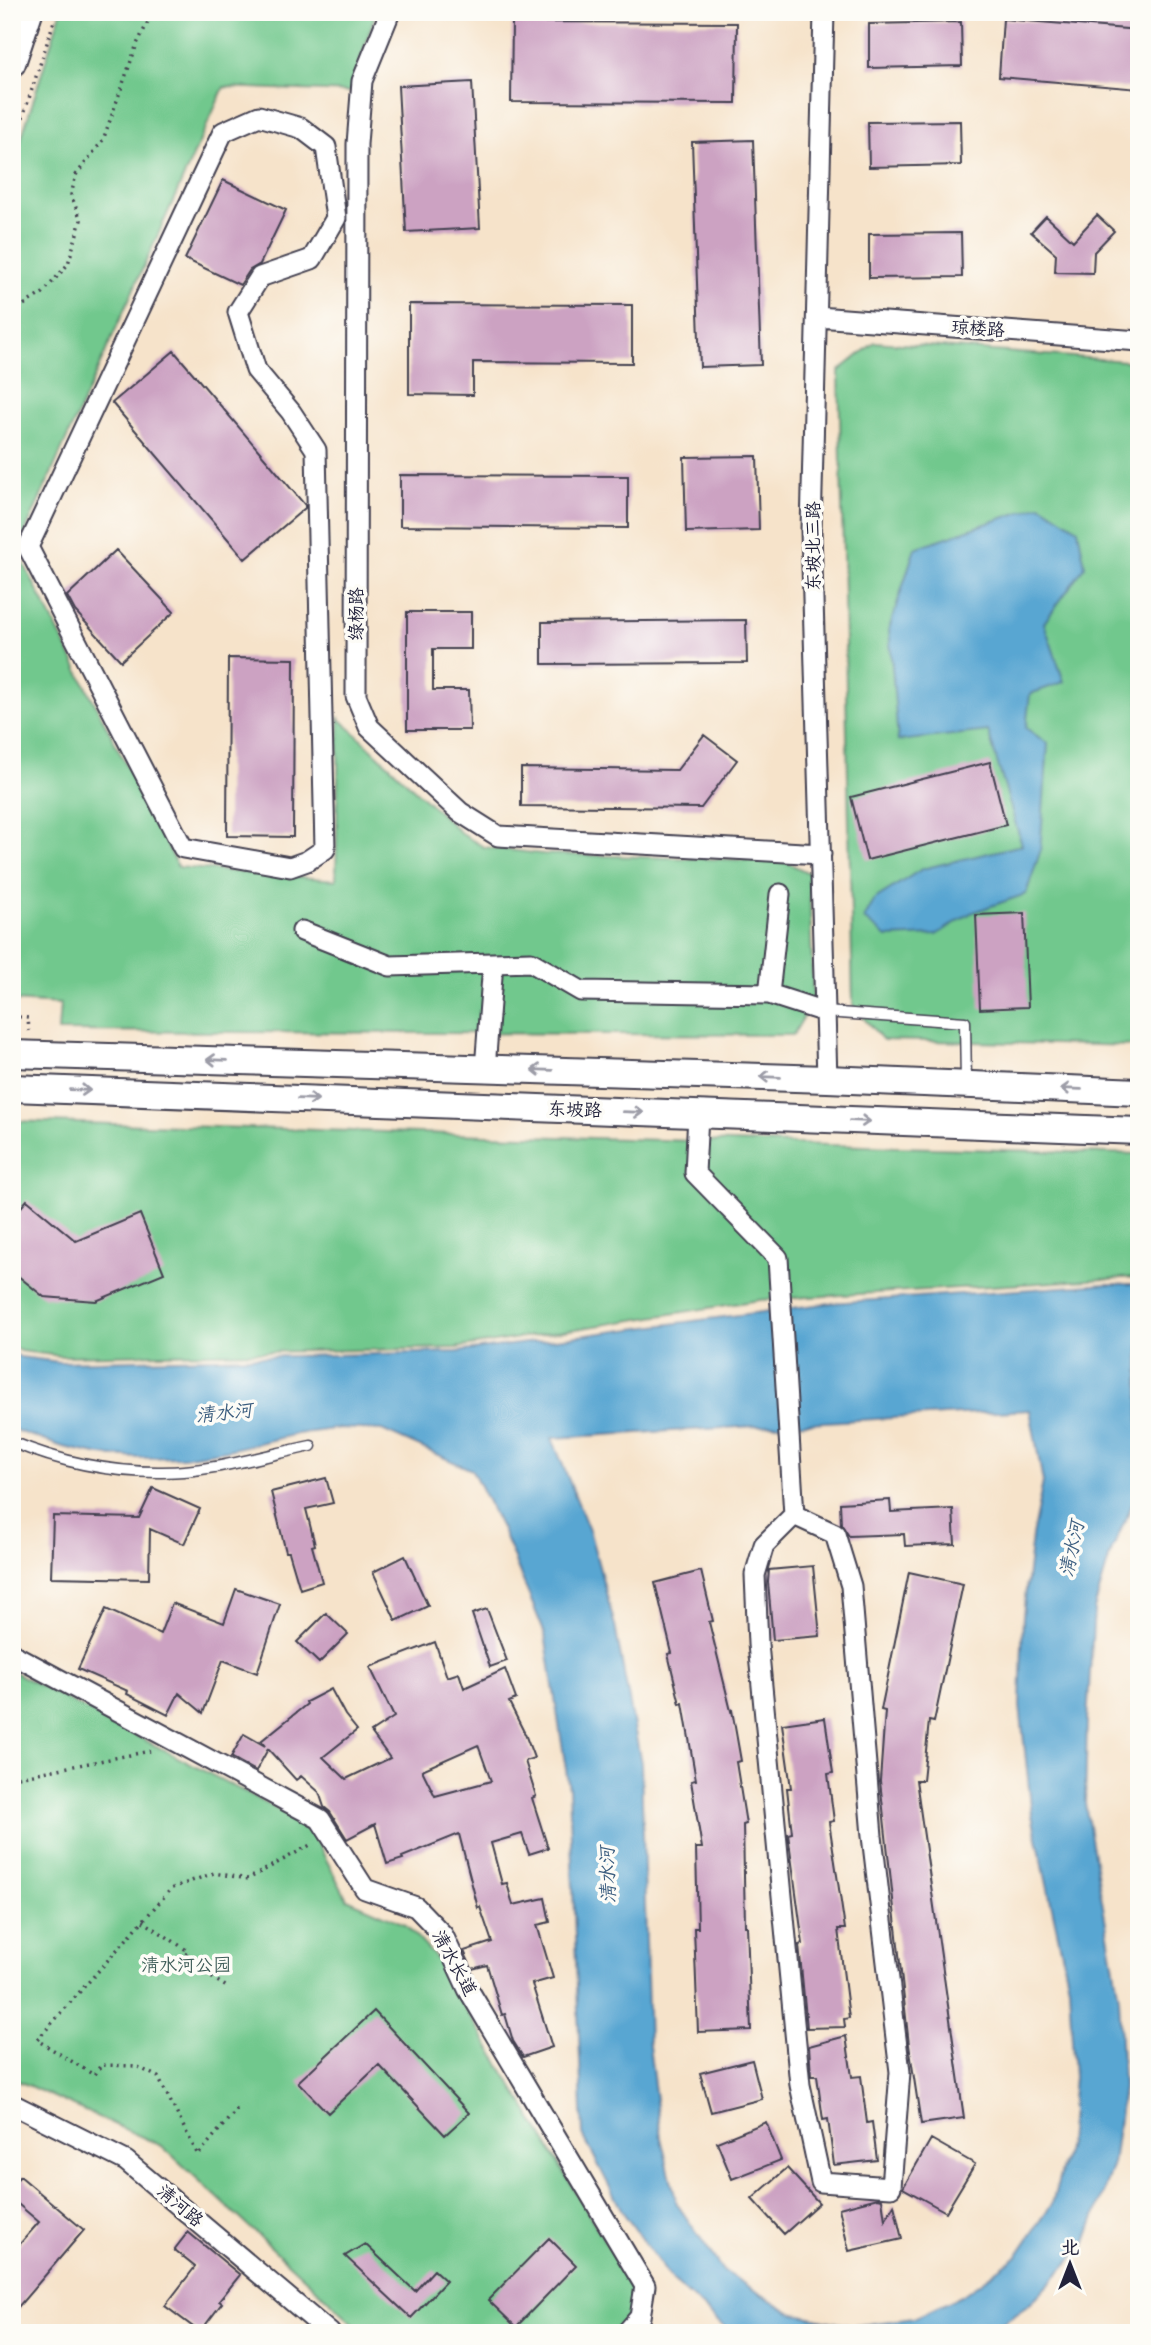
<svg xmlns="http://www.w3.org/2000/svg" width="1151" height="2345" font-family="Pangolin,'LXGW WenKai TC',sans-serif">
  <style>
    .green { fill: #71c88d; stroke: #4a7564; stroke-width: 2 }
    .water { fill: #59a6d2; stroke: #3e6486; stroke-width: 2; fill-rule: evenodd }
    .building { fill: #cca2c2; fill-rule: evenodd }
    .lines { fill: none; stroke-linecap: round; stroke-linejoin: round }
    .service-casing { stroke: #423f50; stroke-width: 13 }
    .minor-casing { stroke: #423f50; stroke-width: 23 }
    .secondary-casing { stroke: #423f50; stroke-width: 30 }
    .path { stroke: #423f50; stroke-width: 3.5; stroke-dasharray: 2 5; stroke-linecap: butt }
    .service { stroke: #fff; stroke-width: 10 }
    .minor { stroke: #fff; stroke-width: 19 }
    .secondary { stroke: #fff; stroke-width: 26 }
    .oneway { stroke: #9c9ca7 }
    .labels { text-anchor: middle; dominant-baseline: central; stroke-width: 7; stroke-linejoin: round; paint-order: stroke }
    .street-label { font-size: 18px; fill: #22223b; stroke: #fdfcf7 }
    .park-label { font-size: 18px; fill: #3e5c58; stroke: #fdfcf7 }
    .water-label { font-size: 19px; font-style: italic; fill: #3b5d7f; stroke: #fdfcf7 }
  </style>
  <rect width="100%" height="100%" fill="#fdfcf7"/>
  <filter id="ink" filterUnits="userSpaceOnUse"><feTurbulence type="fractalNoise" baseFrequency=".0143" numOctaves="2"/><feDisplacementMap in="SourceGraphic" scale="14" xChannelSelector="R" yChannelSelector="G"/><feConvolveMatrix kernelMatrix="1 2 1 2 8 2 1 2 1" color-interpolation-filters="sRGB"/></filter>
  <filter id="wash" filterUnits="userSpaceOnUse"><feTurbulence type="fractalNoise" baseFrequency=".00686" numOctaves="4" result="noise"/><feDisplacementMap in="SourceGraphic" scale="28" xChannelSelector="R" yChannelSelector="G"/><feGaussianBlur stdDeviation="1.57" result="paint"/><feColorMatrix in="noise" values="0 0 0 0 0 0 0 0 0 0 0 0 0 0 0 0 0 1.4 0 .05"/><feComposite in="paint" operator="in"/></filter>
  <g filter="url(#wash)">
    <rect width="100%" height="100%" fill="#f6e3ca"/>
    <path class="green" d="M61,12H376L350,92L224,87L17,550L178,867L336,880L339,718L462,834L484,847L542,854L784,861L809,873L813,1001L793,1035L58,1031L60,1004L12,1001V168Z
      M875,342L1139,362V1046L883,1040L853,1006L839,371Z
      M12,1121L1139,1154V1277L759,1300L456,1348L61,1356L20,1351L12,1347Z
      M12,1671L308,1825L347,1899L405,1924L436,1958L630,2283V2313L614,2333H364L162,2146L12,2078Z"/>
    <path class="water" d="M1041,505L1078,529L1085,566L1044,623L1064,682L1030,694L1026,728L1048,744L1040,852L1026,894L971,913L936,935L887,937L864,919L875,899L922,869L1022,845L988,731L898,741L889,629L915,548Z
      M1107,1284H1139V1489L1111,1552L1094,1609L1087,1720L1085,1804L1119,1997L1123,2087L1113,2164L1085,2245L1029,2305L986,2333H731L671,2279L622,2211L583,2135L569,1789L545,1634L503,1532L472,1470L382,1430L340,1428L297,1434L228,1450L183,1457L138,1458L101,1455L63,1447L12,1429V1352L20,1357L60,1362L457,1352L831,1303ZM1030,1410L1043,1482L1032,1536L1023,1616L1020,1706L1032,1815L1069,1986L1074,2077L1068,2144L1052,2204L1017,2256L963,2295L914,2318L852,2326L792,2313L723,2271L677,2204L661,2138L649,2046L641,1763L615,1626L590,1533L552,1438Z"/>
    <g id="blocks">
      <path class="building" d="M1003,19L1139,30V89L999,77Z
        M512,22L737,23L736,103L511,102Z
        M961,22L962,66L869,68V24Z
        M472,82L480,228L406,232L398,86Z
        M960,121L961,165L869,167L868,122Z
        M753,140L761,365L700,367L692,142Z
        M223,180L286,210L260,264L250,270L240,285L185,259Z
        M1097,215L1114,231L1094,252L1093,273L1055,272L1056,254L1031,232L1046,216L1073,241Z
        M961,233L962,277L869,278V234Z
        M409,304L632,305V363L473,362V395L409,394Z
        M174,351L305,505V508L245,559L112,403Z
        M757,456L759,530L686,532L684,457Z
        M400,475L628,476V528L400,526Z
        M116,550L174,612L121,661L75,611L67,596Z
        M407,612H471V649H433V690H469L470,730H407Z
        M746,620L747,663L542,664V622Z
        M228,658L294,659L293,837L227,836Z
        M704,735L737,760L701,808L521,806V768L677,770Z
        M990,762L1006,825L867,860L851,797Z
        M1024,913L1028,1007L980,1009L976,915Z
        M27,1200L76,1241L140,1214L164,1273L96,1301L44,1297L12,1271V1218Z
        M326,1478L333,1503L306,1509L315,1545L312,1546L322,1582L300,1589L289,1552H286L271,1492Z
        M153,1488L200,1509L184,1544L150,1529L149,1579L51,1577L53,1516L139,1518Z
        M890,1500L891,1512L953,1509L955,1544L905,1546L904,1534L849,1536L841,1524L840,1503Z
        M405,1556L428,1606L396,1621L373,1572Z
        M813,1566L820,1636L773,1640L768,1582L769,1570Z
        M701,1571L713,1621L709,1622L731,1711L732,1710L741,1761L736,1762L746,1824L743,1825L745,1926H747L751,2030L698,2032L694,1928H698L696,1848H702L691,1781L696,1780L683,1703L680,1704L668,1654L672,1653L655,1583Z
        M909,1572L963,1584L934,1722L929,1721L923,1780H916L964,2118L921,2124L909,2045L880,1781L885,1711L881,1710Z
        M236,1589L280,1604L257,1673L223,1660L203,1713L179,1693L168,1715L127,1694L128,1691L78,1669L106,1609L160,1634L172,1603L224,1623Z
        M487,1609L507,1661L490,1667L472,1614Z
        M326,1613L348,1634L319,1663L297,1642Z
        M435,1642L447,1677L459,1673L464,1688L505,1669L516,1699L509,1702L525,1734L534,1758L525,1761L536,1796L532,1798L548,1848L529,1854L522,1834L491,1843L502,1884L507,1883L513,1905L545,1898L550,1922L537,1925L553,1978L532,1984L552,2047L523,2057L513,2041L505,2014L502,2015L487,1965L472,1969L464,1951L492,1942L480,1907L478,1908L459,1834L402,1857L403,1859L387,1864L375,1824L347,1839L330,1812L324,1807L319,1792L301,1776L296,1780L268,1749L256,1771L231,1757L244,1734L265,1746L261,1741L307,1704L306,1702L331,1689L345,1715L357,1730L323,1757L346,1779L390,1758L371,1732L394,1717L370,1667ZM478,1745L491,1781L435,1796L422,1770Z
        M825,1718L833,1773L828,1774L834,1821L829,1822L845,1929H838L849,2018L844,2019L845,2027L807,2028L799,1945L803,1944L788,1834L792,1833L787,1788H791L782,1724Z
        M374,2011L469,2113L445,2135L379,2065L328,2113L298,2082Z
        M846,2036L852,2077L861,2076L867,2123L872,2122L877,2160L834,2165L828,2119L823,2120L817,2076H811L809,2046Z
        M752,2060L762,2099L711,2112L700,2073Z
        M766,2122L781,2160L732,2179L717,2142Z
        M931,2139L975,2164L946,2212L903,2188Z
        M787,2168L819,2203L784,2234L752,2199Z
        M20,2176L84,2230L12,2314V2253L39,2222L12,2199V2185Z
        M878,2198L882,2199L885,2220L894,2205L902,2239L849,2251L839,2208Z
        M188,2232L240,2275L219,2301L222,2303L200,2332L165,2306L195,2267L174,2250Z
        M549,2238L576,2265L516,2327L488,2300Z
        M365,2244L415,2291L434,2270L446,2281L411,2318L345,2256Z"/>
    </g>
  </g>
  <g filter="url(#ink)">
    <use href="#blocks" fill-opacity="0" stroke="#423f50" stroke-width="2"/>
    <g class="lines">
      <g class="service-casing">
        <path id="service" d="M825,1012L965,1022L966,1084
          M12,1442C58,1461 109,1472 158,1472C209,1473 262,1456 311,1446"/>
      </g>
      <g class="minor-casing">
        <path id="minor" d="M390,12L362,81L357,144L356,696L369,727L460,812L498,836L821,854
          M824,12L811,530L827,1079
          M259,116L301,128L326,147L336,218L312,259L260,277L238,312L256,370L291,412L316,450L325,849L307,861L290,867L183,848L28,547L223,132Z
          M818,317L1139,341
          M302,931L390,966L531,962L581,991L769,994L825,1012
          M769,994L780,894
          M485,1069L493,963
          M698,1115L695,1173L778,1258L794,1515L764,1545L755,1575L758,1644L800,2085L821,2182L891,2187L900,2072L872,1836L851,1586L835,1534L794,1515
          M12,1654L320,1819L365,1889L416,1907L443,1935L468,1989L645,2286L640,2317L626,2333
          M12,2104L126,2161L330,2333"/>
      </g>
      <g class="secondary-casing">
        <path id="secondary" d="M12,63L29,12
          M12,1054L827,1079L1139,1092
          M12,1088L1139,1131"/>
      </g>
      <path class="path" d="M12,151L57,12
        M12,312L43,293L68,264L81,220L71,195L76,175L103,140L137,44L153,12
        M12,1016L28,1018L29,1031
        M12,1780L18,1777L150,1751
        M143,1921L188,1951L183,1960L227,1987
        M237,2109L198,2155L158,2077L136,2066L101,2065L94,2075L37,2040L172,1888L214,1873L248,1879L312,1844"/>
      <use href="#service" class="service"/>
      <use href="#minor" class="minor"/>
      <use href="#secondary" class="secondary"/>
    </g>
    <defs><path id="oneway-shaft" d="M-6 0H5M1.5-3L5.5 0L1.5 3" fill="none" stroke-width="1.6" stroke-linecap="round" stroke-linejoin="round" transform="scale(1.75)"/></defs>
    <g class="oneway">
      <use href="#oneway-shaft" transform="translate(217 1060) rotate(-178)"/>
      <use href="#oneway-shaft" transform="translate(542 1070) rotate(-178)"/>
      <use href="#oneway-shaft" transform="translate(770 1077) rotate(-178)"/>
      <use href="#oneway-shaft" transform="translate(1071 1089) rotate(-178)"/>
      <use href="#oneway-shaft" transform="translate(80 1090) rotate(2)"/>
      <use href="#oneway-shaft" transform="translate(308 1099) rotate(2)"/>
      <use href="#oneway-shaft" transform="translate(633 1112) rotate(2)"/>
      <use href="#oneway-shaft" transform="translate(860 1121) rotate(2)"/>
    </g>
  </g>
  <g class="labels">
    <g class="street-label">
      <text transform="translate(978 329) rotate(4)">琼楼路</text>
      <text transform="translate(813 546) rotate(-90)">东坡北三路</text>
      <text transform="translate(356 614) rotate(-90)">绿杨路</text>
      <text transform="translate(575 1110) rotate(2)">东坡路</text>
      <text transform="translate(454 1963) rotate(61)">清水长道</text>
      <text transform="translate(180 2206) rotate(40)">清河路</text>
    </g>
    <g class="park-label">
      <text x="186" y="1965">清水河公园</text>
    </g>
    <g class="water-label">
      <text transform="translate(224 1413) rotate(-6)">清水河</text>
      <text transform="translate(1072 1549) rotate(-78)">清水河</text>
      <text transform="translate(608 1875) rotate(-92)">清水河</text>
    </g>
  </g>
  <rect width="1151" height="2345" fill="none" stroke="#fdfcf7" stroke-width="42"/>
  <g transform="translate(1070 2264)" stroke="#fdfcf7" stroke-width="5" paint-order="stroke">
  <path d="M0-5L12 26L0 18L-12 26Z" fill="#22223b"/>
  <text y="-10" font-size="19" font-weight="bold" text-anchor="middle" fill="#22223b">北</text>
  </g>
</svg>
